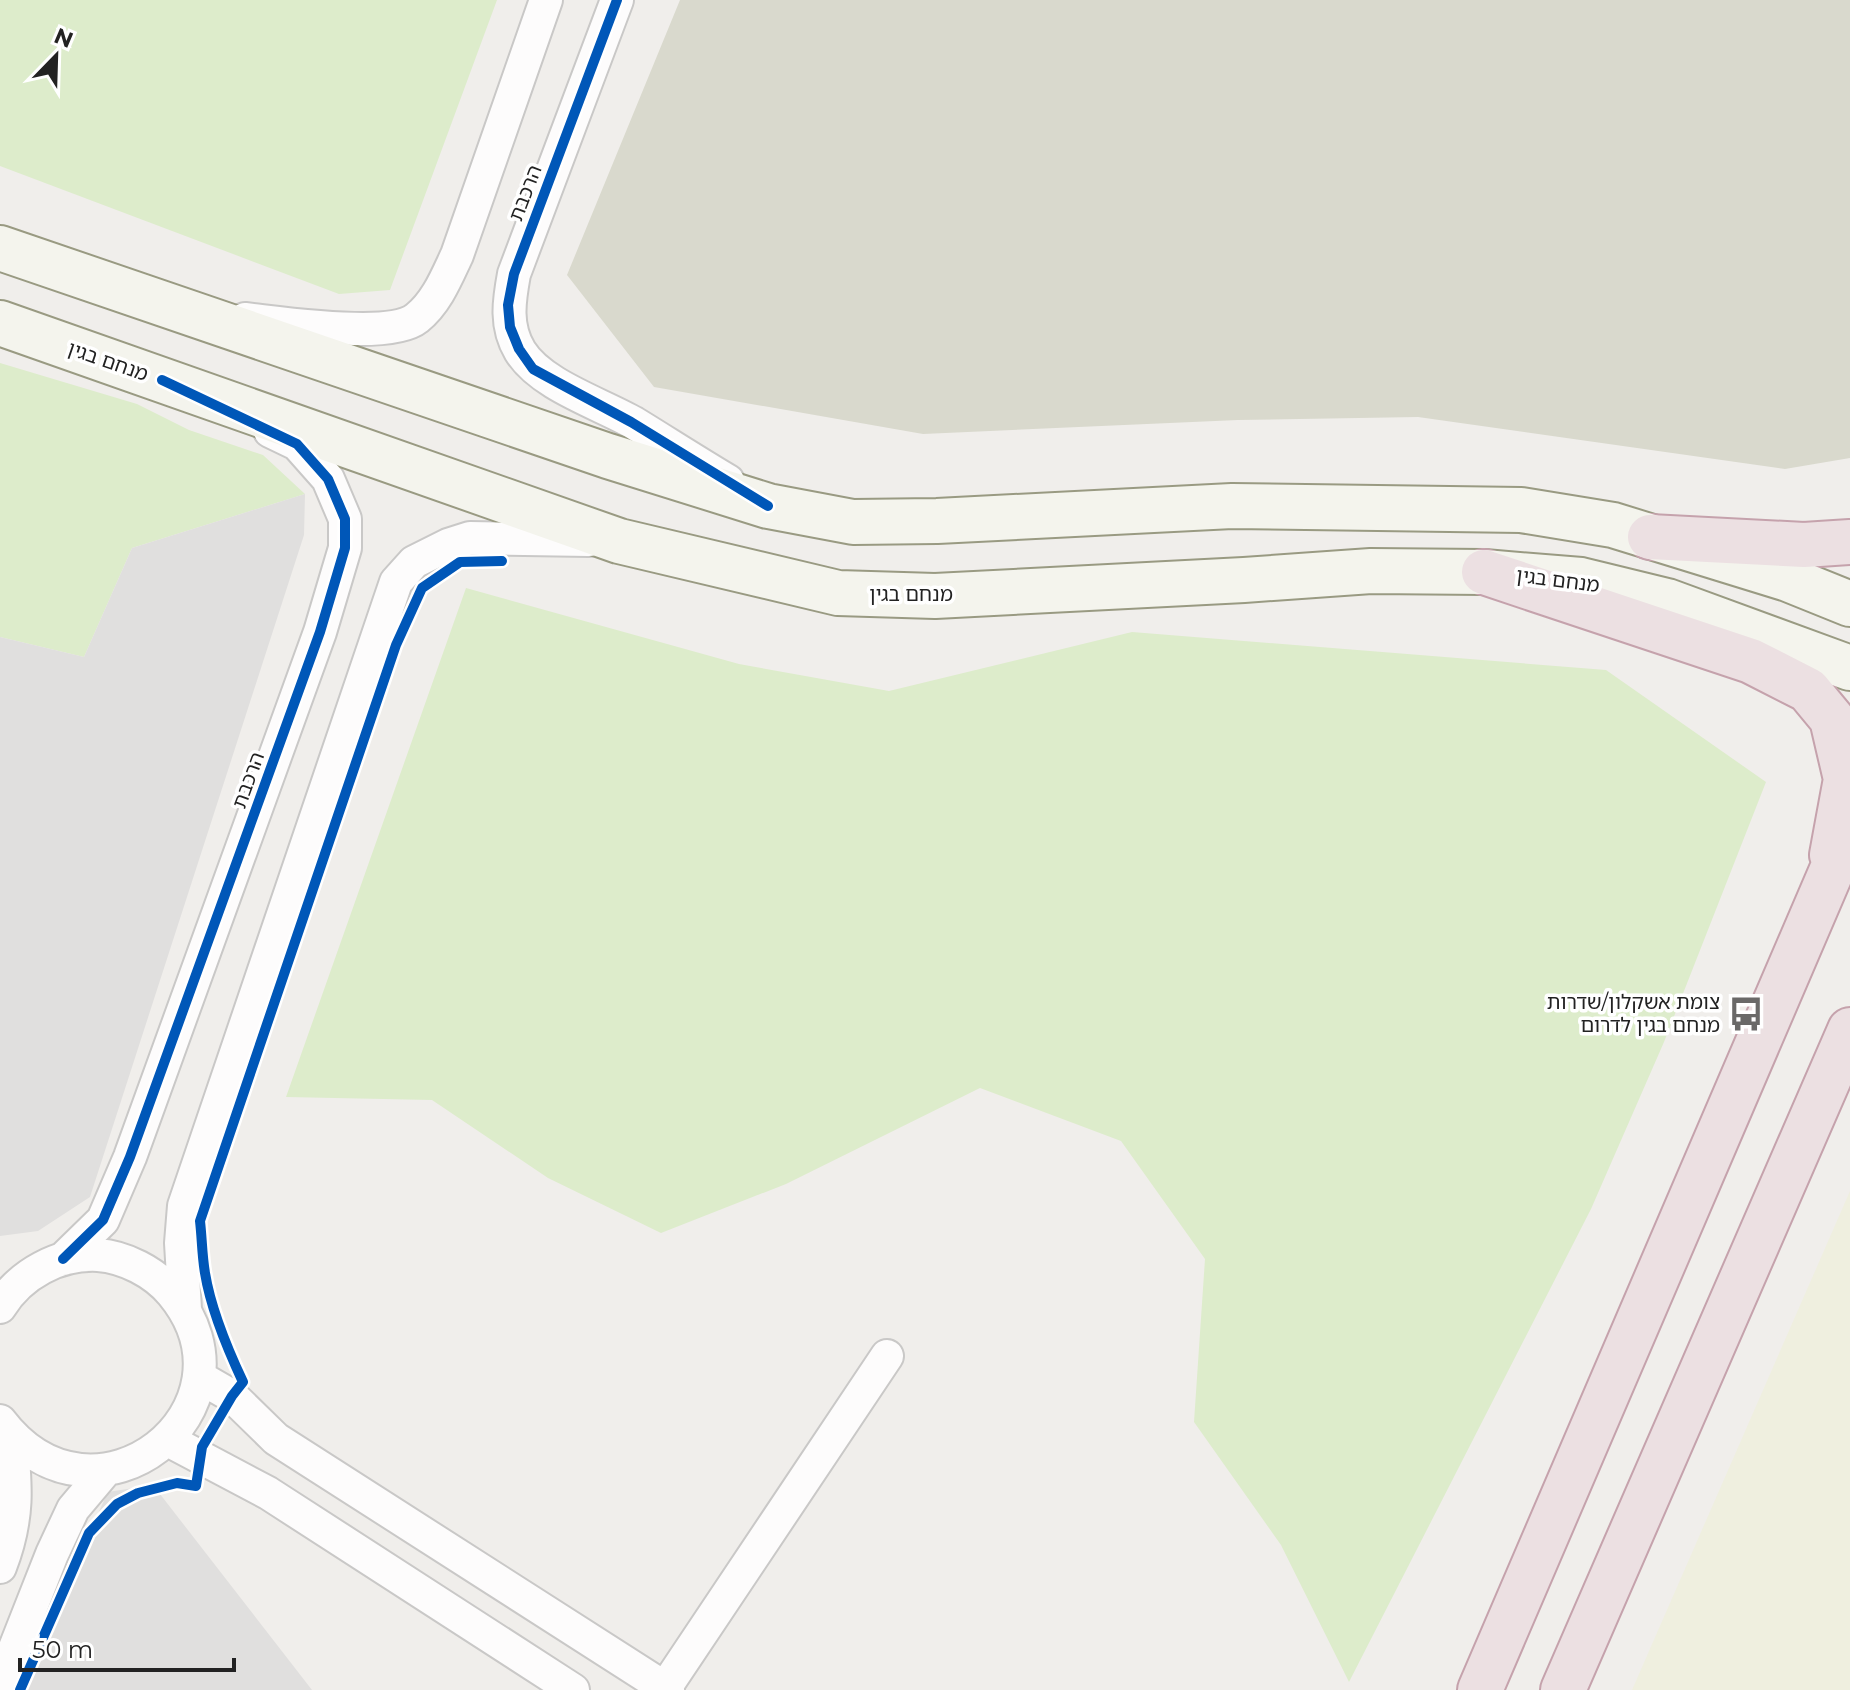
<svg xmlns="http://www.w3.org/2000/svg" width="1850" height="1690" font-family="Montserrat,'Noto Sans Hebrew',sans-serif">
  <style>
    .construction { fill: #d9d9cd }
    .farmland { fill: #efefdf }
    .grass { fill: #ddeccb }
    .parking { fill: #e0dfde }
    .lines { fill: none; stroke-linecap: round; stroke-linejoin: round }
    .street-casing { stroke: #c9c8c7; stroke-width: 36 }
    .secondary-casing { stroke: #999a82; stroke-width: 48 }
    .highway-casing { stroke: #c5a2ac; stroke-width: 48 }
    .street { stroke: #fdfcfc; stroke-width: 32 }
    .secondary { stroke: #f4f4ed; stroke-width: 44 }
    .highway { stroke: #ece0e2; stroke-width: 44 }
    .cycleway-casing { stroke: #fff; stroke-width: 15 }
    .cycleway { stroke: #0057b8; stroke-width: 10 }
    .labels { text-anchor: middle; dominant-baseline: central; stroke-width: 7; stroke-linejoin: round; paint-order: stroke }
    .street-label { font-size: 20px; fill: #222; stroke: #fff }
    .poi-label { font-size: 20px; fill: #222; stroke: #fff; text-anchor: end }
  </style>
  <rect width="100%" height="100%" fill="#f0eeeb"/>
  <path class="construction" d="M680,0H1850V458L1785,469L1418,417L1238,420L923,434L654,387L567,275Z"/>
  <path class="farmland" d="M1850,1191V1690H1632Z"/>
  <path class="grass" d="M0,0H497L390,290L339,294L0,166Z
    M0,363L137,404L189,430L263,455L305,494L132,548L84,657L0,637Z
    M466,588L739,664L889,691L1132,632L1606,670L1766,782L1664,1042L1591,1209L1349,1682L1281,1545L1194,1422L1205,1259L1121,1141L980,1088L786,1184L661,1233L548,1178L432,1100L286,1097Z"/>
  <path class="parking" d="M305,494L304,535L90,1197L38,1231L0,1236V637L84,657L132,548Z
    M153,1485L312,1690H16L108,1492Z"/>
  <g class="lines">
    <g class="street-casing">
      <path id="street" d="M617,0L514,274C509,301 505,326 520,351C541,385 599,403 634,423C665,442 696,462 728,481
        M245,319C282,323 390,340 417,318C437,302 447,276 457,255L546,0
        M63,1259L103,1220L130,1157L320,632L345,548V519L328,479L297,444L270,431
        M0,1307C20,1274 59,1253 98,1255C125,1257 154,1272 172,1293C267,1408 95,1546 0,1421
        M185,1309L181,1243L184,1206L396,582L414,562L448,545L470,538L589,540
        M199,1377L232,1396L276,1439L668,1690
        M168,1440L268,1493L573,1690
        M0,1567C19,1518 16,1486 11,1435
        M0,1686L52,1554L73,1509L105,1471
        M665,1688L887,1356"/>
    </g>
    <g class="secondary-casing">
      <path id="secondary" d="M0,248L608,456L768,506L853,522L937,521L1232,506L1521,510L1613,525L1788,579L1850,604
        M0,323L619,541L838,593L935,596L1244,580L1371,571L1484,572L1581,580L1667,601L1850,668"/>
    </g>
    <g class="highway-casing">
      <path id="highway" d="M1650,537L1804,545L1850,542
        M1484,572L1751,661L1808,690L1832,719L1846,779L1832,855
        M1480,1690L1850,828
        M1563,1690L1850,1030"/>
    </g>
    <use href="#street" class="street"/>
    <use href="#secondary" class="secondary"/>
    <use href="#highway" class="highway"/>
    <g class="cycleway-casing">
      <path id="cycleway" d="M617,0L514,274L508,305L510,327L519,349L533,369L631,422L768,506
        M63,1259L103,1220L130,1157L320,632L345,548V519L328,479L297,444L162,380
        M20,1690L89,1533L117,1504L138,1493L177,1483L196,1486L202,1447L232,1396L243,1382C227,1348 211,1310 205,1273C202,1256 202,1238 200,1221L396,645L422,588L460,562L502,561"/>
    </g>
    <use href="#cycleway" class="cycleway"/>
  </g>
  <defs>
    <g id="bus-bare" transform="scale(2.76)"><path d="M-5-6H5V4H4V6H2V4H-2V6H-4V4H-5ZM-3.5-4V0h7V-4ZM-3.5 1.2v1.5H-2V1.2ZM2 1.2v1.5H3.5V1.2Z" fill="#6a6968" stroke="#fff" stroke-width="2.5" paint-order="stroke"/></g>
  </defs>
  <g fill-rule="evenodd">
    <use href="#bus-bare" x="1746" y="1014"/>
  </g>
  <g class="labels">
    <g class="street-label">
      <text transform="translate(525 193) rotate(-69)">הרכבת</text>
      <text transform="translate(108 361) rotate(19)">מנחם בגין</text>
      <text transform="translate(1558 580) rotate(7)">מנחם בגין</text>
      <text x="911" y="594">מנחם בגין</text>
      <text transform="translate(248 780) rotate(-70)">הרכבת</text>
    </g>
    <g class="poi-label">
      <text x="1720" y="1002">צומת אשקלון/שדרות<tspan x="1720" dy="23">מנחם בגין לדרום</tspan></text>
    </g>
  </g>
  <g transform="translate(56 56) rotate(23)" stroke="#ffffff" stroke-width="6" paint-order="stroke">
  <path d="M0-6L14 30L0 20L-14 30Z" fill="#222222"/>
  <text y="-12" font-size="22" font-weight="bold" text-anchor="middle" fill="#222222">N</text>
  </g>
  <path d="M20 1658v12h214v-12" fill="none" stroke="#222222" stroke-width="4"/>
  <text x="32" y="1658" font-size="24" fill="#222222" stroke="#ffffff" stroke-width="6" paint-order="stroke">50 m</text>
</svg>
